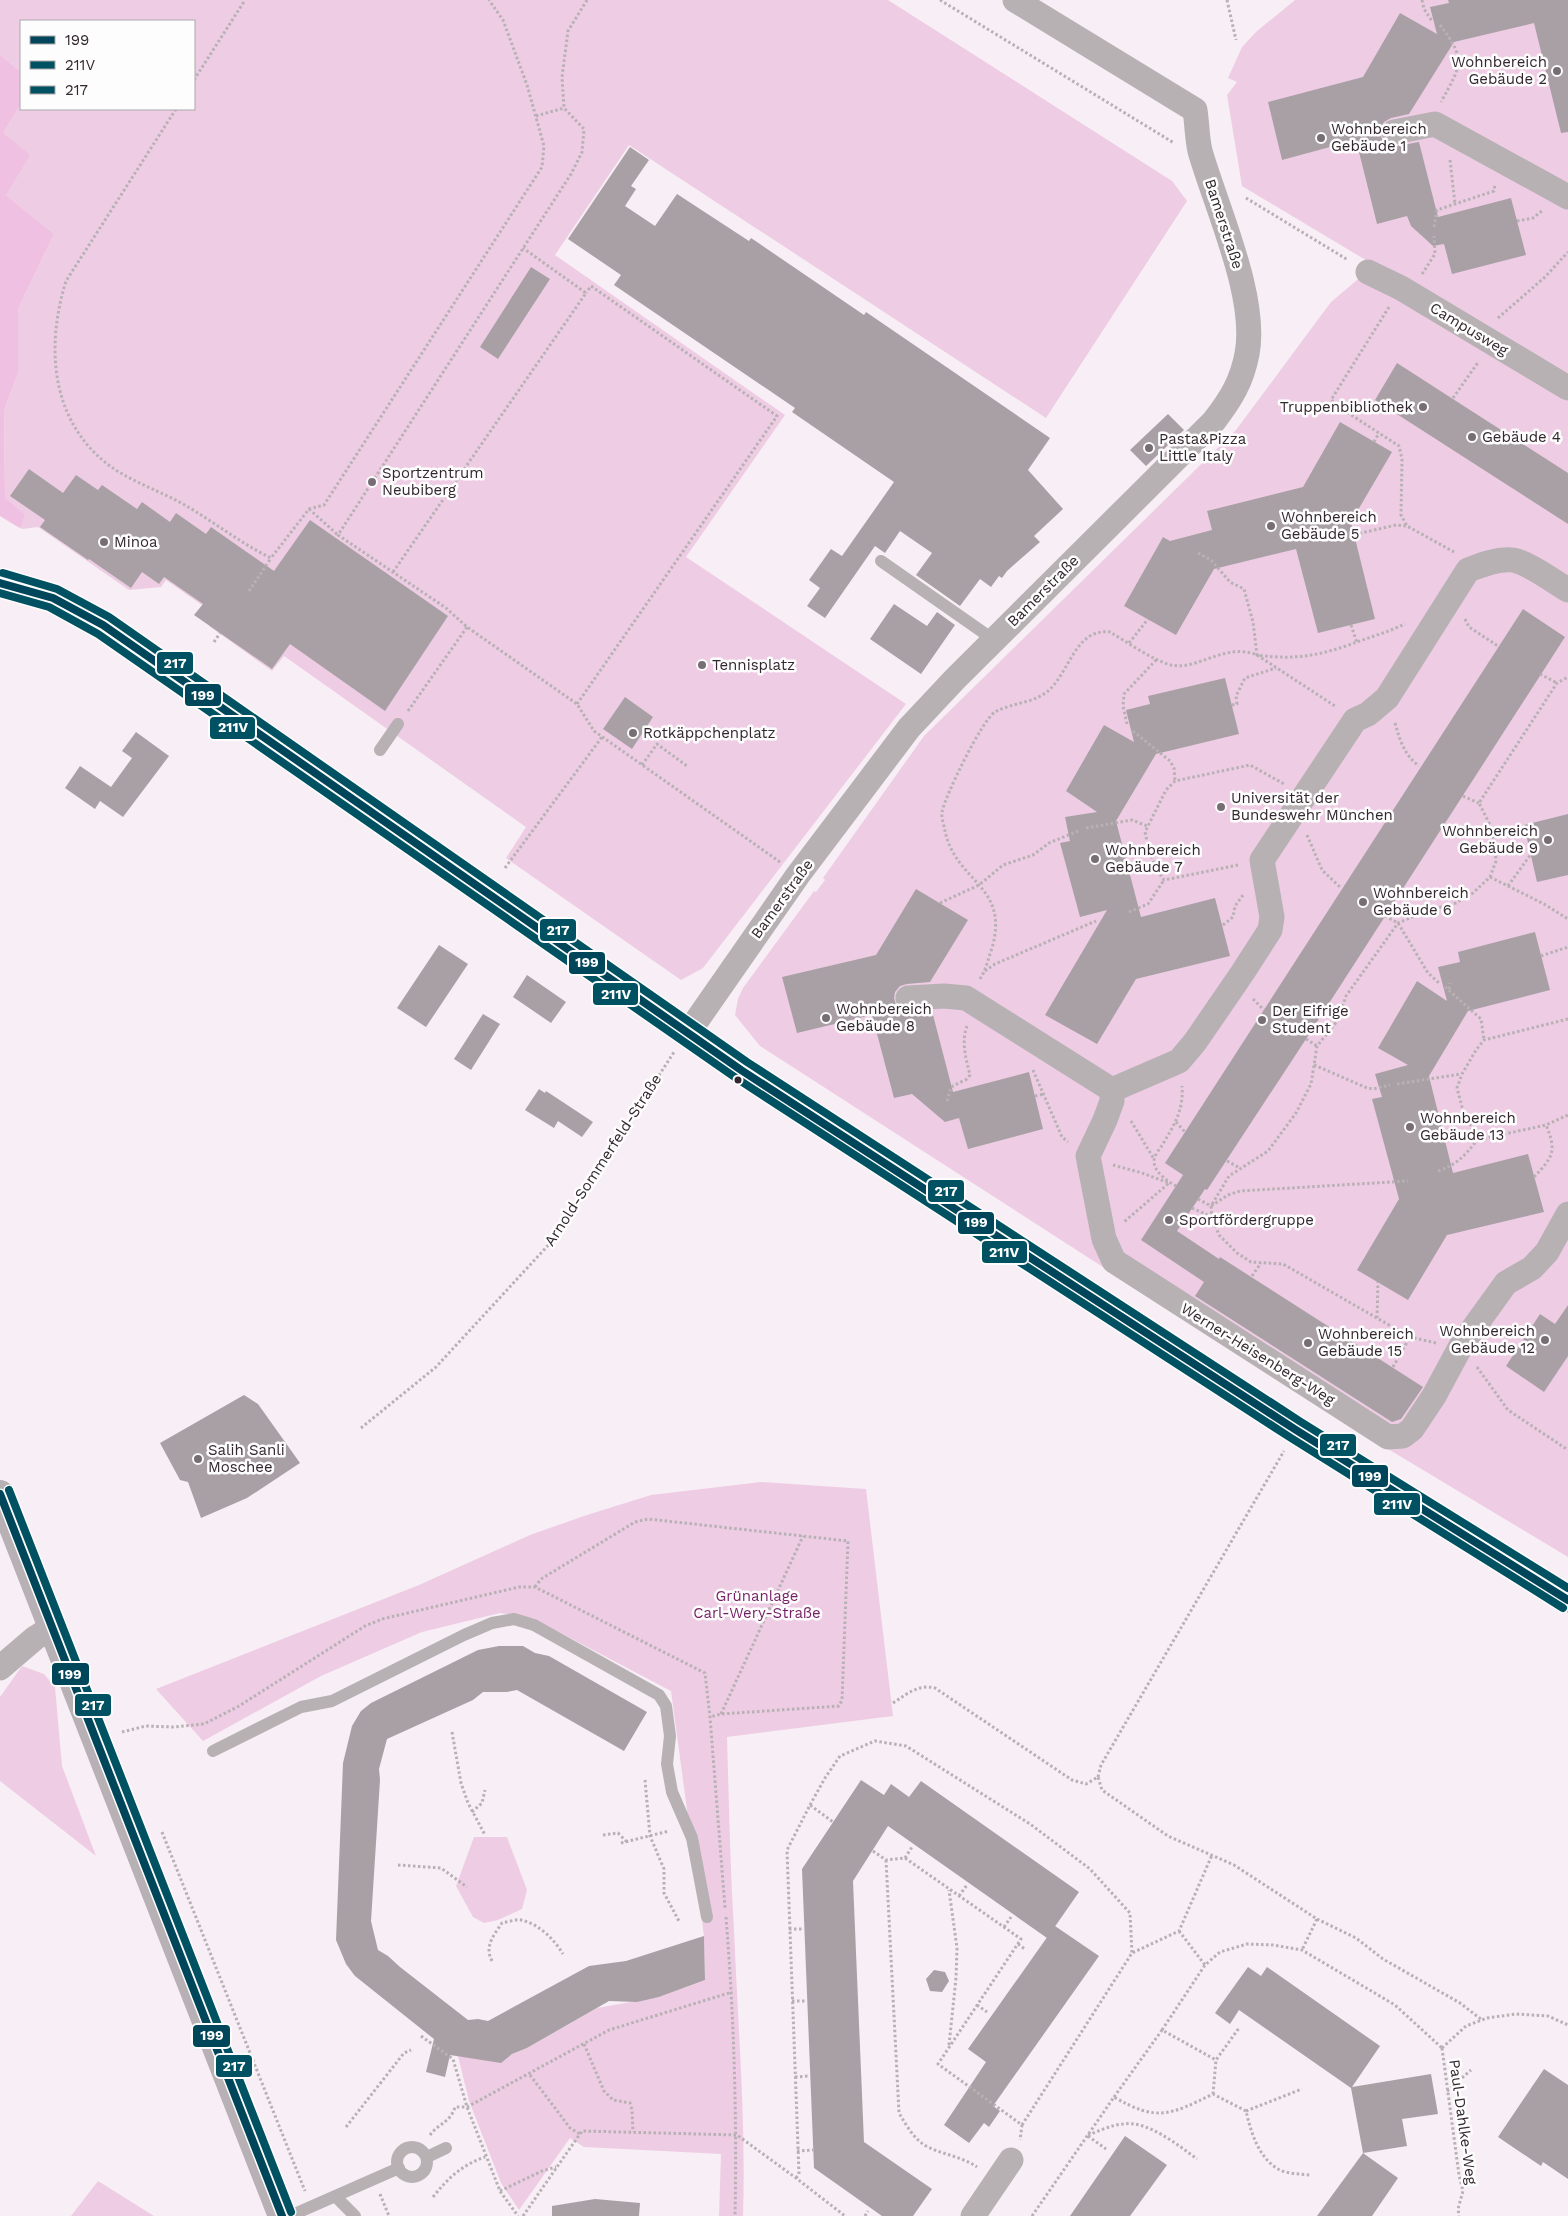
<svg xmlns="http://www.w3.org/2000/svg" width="1568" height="2216" font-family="'Work Sans',sans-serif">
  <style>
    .green { fill: #eecde4 }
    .forest { fill: #efc0e2 }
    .building { fill: #a9a0a6 }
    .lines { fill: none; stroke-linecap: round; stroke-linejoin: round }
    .path { stroke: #b7b1b4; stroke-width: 3; stroke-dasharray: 2.5 2.5; stroke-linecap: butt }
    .service { stroke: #b7b1b4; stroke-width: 12 }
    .minor { stroke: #b7b1b4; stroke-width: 25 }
    .secondary { stroke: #b7b0b4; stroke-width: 28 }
    .bus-1-casing { stroke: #fdfdfd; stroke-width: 11 }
    .bus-2-casing { stroke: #fdfdfd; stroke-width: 11 }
    .bus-3-casing { stroke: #fdfdfd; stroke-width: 11 }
    .bus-1 { stroke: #00465a; stroke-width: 8 }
    .bus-2 { stroke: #005262; stroke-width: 8 }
    .bus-3 { stroke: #005262; stroke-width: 8 }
    .poi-dot { fill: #776d74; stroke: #fdfdfd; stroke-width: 2 }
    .bus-dot { fill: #32272e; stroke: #fdfdfd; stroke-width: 2 }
    .labels { text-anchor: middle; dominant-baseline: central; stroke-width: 5; stroke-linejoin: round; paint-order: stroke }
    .poi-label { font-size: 15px; fill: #32272e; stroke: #fdfdfd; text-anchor: start }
    .street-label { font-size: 15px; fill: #32272e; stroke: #fdfdfd }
    .park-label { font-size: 15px; fill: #751e64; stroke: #fdfdfd }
    .line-badge { stroke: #fdfdfd; stroke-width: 2 }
    .badge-label { font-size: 14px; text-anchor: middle; font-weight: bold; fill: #fff }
  </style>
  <rect width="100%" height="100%" fill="#f8eef5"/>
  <path class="green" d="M0,0H888L1172,181L1187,201L1046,418L629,145L555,255L785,415L686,557L906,704L703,968L681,980L506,858L526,827L284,656L272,671L209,626L216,615L166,580L161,587L129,590L38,527L22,529L0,517L20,527L5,498L4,410L18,373V309L54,234L6,195L3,133L21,104V109H194V21H21V72L0,55Z
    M1295,0H1568V381L1242,186L1227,95L1237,82L1228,78L1242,47L1257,31Z
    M1363,275L1568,397V1557L1348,1425L760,1046L735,1015L738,999L743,988L814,891L816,892L825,880L823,878L924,736L1236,430L1331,302Z
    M761,1482L866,1489L893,1716L727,1737C729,1802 730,1866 734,1931C738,2026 746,2121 743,2216H719L721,2154L584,2147L570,2138L519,2210L501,2183L469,2101L458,2056L501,2062L512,2054L527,2048L597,2008L659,1997L705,1980L704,1936L671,1691L534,1619L500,1613L422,1632L321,1676L203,1741L156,1689L419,1585L530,1535L587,1515L651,1495Z
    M22,1666L44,1674L55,1687L62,1766L96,1856L0,1781V1697Z
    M474,1837H507L527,1890L522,1909L498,1920L484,1923L473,1917L456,1886Z
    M98,2181L154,2216H71Z"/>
  <path class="forest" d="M0,55L21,72V104L3,133L30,155L6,195L54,234L18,309V373L4,410L5,498L25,515L20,528L0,516Z"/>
  <path class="building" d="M1448,0H1568V132L1561,133L1534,23L1454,42L1409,114L1391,118L1384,122L1381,127L1380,135L1384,142L1389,145L1397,146L1419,142L1438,217L1511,198L1526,255L1452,274L1444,244L1433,246L1411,226L1407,216L1377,224L1356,140L1282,160L1268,102L1363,77L1400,13L1437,34L1430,7L1449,3Z
    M630,147L649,160L631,186L636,189L625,206L655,226L677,194L749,241L751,238L864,315L866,312L1050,438L1028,470L1063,509L1034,536L1040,542L1007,571L1002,578L999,576L991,587L980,579L960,606L916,575L932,553L900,531L885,553L875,546L825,618L807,606L820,588L809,580L831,549L842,556L894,482L792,412L795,408L614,285L621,275L568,239Z
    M531,267L550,279L498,359L480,347Z
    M1397,363L1568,473V524L1375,400Z
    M1168,414L1184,430L1146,466L1130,450Z
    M1340,422L1392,452L1351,522L1375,619L1318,633L1296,549L1214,569L1176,635L1124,606L1163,537L1170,541L1212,530L1207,511L1303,487Z
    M29,469L63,493L76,475L98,490L102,485L137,509L142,502L170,522L176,513L206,534L211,527L274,571L310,520L448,616L385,711L290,644L272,669L194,615L203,604L164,577L159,584L142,572L131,588L89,559L88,560L40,527L45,520L10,496Z
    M894,604L927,626L937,612L955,625L921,674L870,639Z
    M1523,609L1565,637L1306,1039L1207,1190L1205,1189L1177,1231L1219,1259L1220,1257L1423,1387L1401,1419L1392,1422L1195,1296L1204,1282L1141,1240L1183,1175L1165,1163Z
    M1225,678L1239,734L1156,754L1116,821L1141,917L1215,898L1230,956L1136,979L1097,1044L1045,1015L1107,910L1080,917L1060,843L1070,841L1065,817L1097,812L1066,791L1104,725L1134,742L1126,710L1150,704L1148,696Z
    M625,697L653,717L632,749L603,729Z
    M136,732L169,756L123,817L100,801L95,809L65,788L80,766L111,787L132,758L122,751Z
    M1568,814V875L1537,882L1524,825Z
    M916,889L968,920L930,982L907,984L900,986L895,992L894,998L896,1005L901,1011L908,1012L932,1011L953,1092L1029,1072L1043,1129L968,1149L959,1118L945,1122L912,1094L894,1098L872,1015L797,1033L782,977L876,955Z
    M1535,932L1550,990L1468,1011L1429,1076L1453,1173L1528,1154L1544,1212L1447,1235L1408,1300L1357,1270L1399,1199L1372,1099L1382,1097L1375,1074L1408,1065L1378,1048L1417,981L1447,1001L1438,967L1460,962L1458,952Z
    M439,945L468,964L426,1027L397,1008Z
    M527,975L566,1002L551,1023L513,997Z
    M483,1014L500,1024L471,1070L454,1059Z
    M539,1089L545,1093L546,1091L593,1122L582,1137L558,1121L554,1128L525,1110Z
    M1568,1305V1356L1544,1392L1506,1366L1540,1314L1555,1324Z
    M244,1395L258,1404L300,1463L247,1498L201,1518L188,1482L180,1480L160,1443Z
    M499,1646H523L535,1653L549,1656L647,1712L624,1751L517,1690L507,1692H483L473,1700L387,1739L379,1769L380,1780L371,1921L378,1950L388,1956L400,1967L468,2020L478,2019L488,2021L589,1966L626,1961L704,1936L705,1980L659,1997L637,2002L609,2001L527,2048L512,2054L501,2063L450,2055L445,2077L426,2072L434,2039L355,1976L346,1964L336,1940L343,1763L352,1726L361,1711L371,1703L478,1650Z
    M861,1780L884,1795L891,1784L909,1797L921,1781L1079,1892L1047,1938L888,1826L853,1881L864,2142L932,2189L913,2216H882L814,2168L802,1869Z
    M1055,1926L1099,1956L993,2106L1000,2111L989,2127L984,2123L969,2143L944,2125L986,2062L968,2049Z
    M1248,1967L1261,1976L1267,1967L1380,2046L1352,2087L1431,2074L1438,2114L1402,2119L1407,2146L1363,2153L1351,2088L1239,2010L1230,2024L1215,2013Z
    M934,1970L945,1972L949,1981L942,1992L930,1991L926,1979Z
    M1544,2069L1568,2085V2179L1543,2162L1541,2166L1498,2137Z
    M1125,2136L1167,2165L1130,2216H1070Z
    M1363,2153L1398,2178L1372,2216H1317Z
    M595,2199L640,2203L639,2216H552V2206Z"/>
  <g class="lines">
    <path class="path" d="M587,0L568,31L562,77L564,108L584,129L582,152L571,174L338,535L446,608L467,627L577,704L594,731L780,862
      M940,0L1174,143
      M1227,0L1236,40
      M1422,0L1424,9L1432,21
      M1440,25C1467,60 1461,65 1441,102
      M194,80L245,0
      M176,109L66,281C46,345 50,418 106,463C129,481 158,490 183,504C213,521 240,543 271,558L309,509L324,505L542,167L544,146L527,85L503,20L489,0
      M536,116L564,108
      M1450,160L1455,204
      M1246,198L1348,260
      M1517,221L1533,218L1543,210
      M1434,227L1437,210L1494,191L1495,184
      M1422,274L1435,254L1434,236
      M1389,307L1331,400L1342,409L1399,446L1402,459L1401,515L1407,526
      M1498,318L1545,277L1568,252
      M1453,398L1479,361
      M1374,442L1379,433
      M309,509L338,535
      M1335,539L1396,525L1407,526L1454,552
      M1198,553L1211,560L1230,582L1244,589L1253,622L1257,655C1299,661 1326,654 1365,639C1378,635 1392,630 1405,624
      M393,572L586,293L523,248
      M249,591L271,558
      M1465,619L1469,627L1498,646
      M1351,625L1357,643
      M214,642L220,633
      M1129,643L1148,619
      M1540,674L1557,683
      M577,704L777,416L591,286L586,293
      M1232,705L1237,704L1236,696L1245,678L1276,668
      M408,711L467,627
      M1395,723C1400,740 1404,755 1419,766
      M1127,724L1123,706L1124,694L1157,659
      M1133,731L1170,761L1174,768L1175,781
      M642,765L657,744L687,766
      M1463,796L1479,803
      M1086,828L1132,820L1147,826
      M1307,835L1322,870L1340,887
      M1238,865L1164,880C1153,866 1149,850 1145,832L1166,790L1175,781L1250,765L1284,784
      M505,868L602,737
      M1490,877L1544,904L1568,919
      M1508,886L1531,854
      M940,903L979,885L1003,865L1033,855L1049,843L1078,831
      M1129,912L1148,904L1164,880
      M1385,916L1398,923L1428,973L1439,983
      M1223,925L1233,917L1235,906L1243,895
      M1541,956L1568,947
      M985,971L995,964L1096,921
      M980,979C986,970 988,959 992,948C1010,885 956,883 945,831C944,825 941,817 942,812C945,796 982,720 995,712C1011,703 1034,703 1048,691C1070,672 1075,628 1110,632C1127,642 1152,660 1171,665C1197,671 1225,642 1257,655L1335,706
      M1445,987L1481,1019L1484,1040
      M1449,989L1450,983
      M1253,999L1264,1010
      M1568,1019L1484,1040L1476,1050L1462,1074L1457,1088L1462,1107L1477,1140L1546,1125L1568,1115
      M1306,1039L1317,1046
      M1314,1065L1367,1088L1373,1089L1390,1085
      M1033,1070L1062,1137L1068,1142
      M1397,1084L1461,1074
      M1035,1096L1044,1094
      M947,1101L951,1087L967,1079L970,1075C966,1059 961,1042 967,1026
      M1131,1121L1154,1159
      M1176,1122L1185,1132
      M1227,1161L1240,1168
      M1113,1165L1142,1173L1169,1183L1124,1222
      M1438,1171C1456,1165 1465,1156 1477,1140
      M1534,1177C1553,1157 1557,1151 1546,1125
      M1176,1186C1167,1181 1154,1172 1154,1161C1154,1156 1158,1151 1161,1147C1173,1127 1184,1111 1182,1086
      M1198,1199L1211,1206L1228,1195L1240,1191L1408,1181
      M1192,1208L1212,1217
      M1252,1276L1261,1263
      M1377,1318L1378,1282
      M1436,1343L1410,1337L1283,1264L1251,1262L1237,1253L1219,1235L1212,1217L1211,1206L1229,1176L1268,1151L1296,1113L1311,1084L1317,1046L1338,1020L1346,996L1398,923L1426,911L1456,903L1473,893L1490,877L1496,861L1495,843L1489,823L1479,803L1557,683L1568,677
      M1393,1367L1410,1337
      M1477,1367L1508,1410L1568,1450
      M361,1428L436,1367L553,1240L674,1052
      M535,1587L541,1579L635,1522L648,1519L848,1541L842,1700L839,1706L721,1714L710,1717
      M893,1703C907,1694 918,1684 935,1688L1072,1780L1086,1784L1098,1777L1102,1790L1168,1836L1234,1865L1317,1919L1302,1950
      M721,1714L803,1536
      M122,1732L146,1726L173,1727L204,1724L239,1706L365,1626L382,1619L519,1587H535L705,1673L710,1717L725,1908
      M452,1732L461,1783L468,1803L485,1835
      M1098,1777L1101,1765L1284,1451
      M645,1780L650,1836L664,1869V1893L680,1923
      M810,1805L825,1778L840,1756L875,1741L906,1746L1030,1824L1090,1869L1130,1913L1132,1953
      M472,1812L482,1803L485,1790
      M162,1832L305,2191
      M603,1835L618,1833L627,1842
      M621,1843L669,1831
      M873,1851L886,1860L905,1858L1021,1939L938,2064L1022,2125L1020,2140
      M905,1858L912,1847
      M886,1860L899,2113C906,2125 914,2139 926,2146C943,2155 961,2156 977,2167
      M398,1865L441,1868L467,1887
      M959,1896L967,1885
      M726,1917C734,2017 737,2116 735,2216
      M1317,1919L1356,1938L1383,1959L1460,2003L1482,2020
      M1004,1927L1011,1917
      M789,1929H804
      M1179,1931L1205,1965
      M1018,1944L1026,1950
      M492,1961C484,1946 494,1935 502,1923C508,1922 516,1919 521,1920C539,1924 554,1939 563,1954
      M792,2001H806
      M977,2005L987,2012
      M1162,2030L1205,1965L1220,1952L1247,1944L1273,1945L1302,1950L1395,2005L1442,2048
      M421,2036L453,2059L467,2107L500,2191L518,2216
      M584,2044L604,2091L613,2100L630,2103L632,2110L633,2132
      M949,2045L956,1978L957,1948L949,1890
      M1442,2048L1459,2175L1463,2191L1458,2209L1459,2216
      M1442,2048L1466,2026L1487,2018L1516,2014L1548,2016L1568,2025
      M530,2075L570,2128L580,2134
      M795,2077L809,2076
      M1447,2091L1471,2070
      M1213,2094L1216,2060L1239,2028
      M1114,2097L1162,2030L1216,2060
      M1246,2111L1302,2089
      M1022,2125L1132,1953L1179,1931L1212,1855
      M346,2127L404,2053L411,2050
      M430,2135C439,2123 450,2123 455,2107H467L609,2030L732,1992
      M1088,2135C1099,2131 1111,2125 1123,2124C1147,2120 1178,2145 1197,2159
      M1088,2136L1106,2149
      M797,2151L813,2150
      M796,2178L799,2174L787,1850L810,1805L833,1822
      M500,2191L542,2171L556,2167
      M380,2194L389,2216
      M433,2197C448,2178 462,2165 485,2157
      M523,2216L582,2131L737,2135L796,2178L845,2216
      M865,2216L868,2211
      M1032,2216L1114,2097C1157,2122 1170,2115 1213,2094L1246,2111C1251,2132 1258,2157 1278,2169C1286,2174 1301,2174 1310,2175"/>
    <path class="service" d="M881,561L994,640
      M380,750L398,724
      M213,1751L301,1707L332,1701L464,1635L492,1623L514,1619L534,1625L659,1695L666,1706L670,1736L667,1764L672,1792L692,1838L707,1917
      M397 2162a15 15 0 1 1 30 0a15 15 0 1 1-30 0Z
      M427,2157L446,2148
      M335,2196L355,2216
      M290,2216L399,2168"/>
    <path class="minor" d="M1394,132L1435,124L1568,197
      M1368,272L1401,288L1568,388
      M0,583L53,598L103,625L741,1070L1296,1430L1568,1600
      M1568,590C1553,581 1529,563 1513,560C1499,558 1481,565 1468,570L1387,698L1368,714L1355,720L1262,860L1272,917L1270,930L1243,972L1195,1042L1179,1061L1112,1090V1101L1105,1120L1088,1156L1104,1239L1114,1261L1388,1437L1403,1436L1412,1429L1434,1396L1462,1344L1506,1283L1532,1268L1547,1252L1568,1214
      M908,998L944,996L966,998L1112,1090
      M688,1033L798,875L909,728L955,679L1214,421C1231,399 1242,381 1247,354C1258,297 1216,207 1200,151C1197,138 1197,123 1195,110L1015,0
      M0,1668L35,1638L51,1628
      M973,2216L1011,2160"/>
    <path class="secondary" d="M0,1494L282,2216"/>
    <g class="bus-1-casing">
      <path id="bus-1" d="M0,583L53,598L103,625L741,1070L1296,1430L1568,1600
        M0,1494L282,2216"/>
    </g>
    <g class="bus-2-casing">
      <path id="bus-2" d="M0,593L49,607L98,634L736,1078L1291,1438L1563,1608"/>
    </g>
    <g class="bus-3-casing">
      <path id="bus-3" d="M3,573L57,589L109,617L747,1062L1301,1422L1568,1588
        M9,1490L291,2212"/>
    </g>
    <use href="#bus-1" class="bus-1"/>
    <use href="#bus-2" class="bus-2"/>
    <use href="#bus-3" class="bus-3"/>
  </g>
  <g class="poi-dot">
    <circle cx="1557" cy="71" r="5"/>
    <circle cx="1321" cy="138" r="5"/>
    <circle cx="1423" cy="407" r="5"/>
    <circle cx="1472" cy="437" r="5"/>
    <circle cx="1149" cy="448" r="5"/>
    <circle cx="372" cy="482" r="5"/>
    <circle cx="1271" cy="526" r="5"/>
    <circle cx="104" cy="542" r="5"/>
    <circle cx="702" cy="665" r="5"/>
    <circle cx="633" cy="733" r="5"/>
    <circle cx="1221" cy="807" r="5"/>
    <circle cx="1548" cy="840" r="5"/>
    <circle cx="1095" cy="859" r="5"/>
    <circle cx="1363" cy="902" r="5"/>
    <circle cx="826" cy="1018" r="5"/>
    <circle cx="1262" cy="1020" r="5"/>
    <circle cx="1410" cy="1127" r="5"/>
    <circle cx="1169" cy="1220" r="5"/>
    <circle cx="1545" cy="1340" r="5"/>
    <circle cx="1308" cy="1343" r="5"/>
    <circle cx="198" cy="1459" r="5"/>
  </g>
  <circle class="bus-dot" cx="738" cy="1080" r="4.5"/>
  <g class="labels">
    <g class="poi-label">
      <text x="1547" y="62" text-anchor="end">Wohnbereich<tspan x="1547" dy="17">Gebäude 2</tspan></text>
      <text x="1331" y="129">Wohnbereich<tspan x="1331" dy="17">Gebäude 1</tspan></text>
      <text x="1413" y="407" text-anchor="end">Truppenbibliothek</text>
      <text x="1482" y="437">Gebäude 4</text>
      <text x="1159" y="439">Pasta&amp;Pizza<tspan x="1159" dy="17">Little Italy</tspan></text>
      <text x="382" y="473">Sportzentrum<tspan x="382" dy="17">Neubiberg</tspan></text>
      <text x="1281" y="517">Wohnbereich<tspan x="1281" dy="17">Gebäude 5</tspan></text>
      <text x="114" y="542">Minoa</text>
      <text x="712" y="665">Tennisplatz</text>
      <text x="643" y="733">Rotkäppchenplatz</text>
      <text x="1231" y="798">Universität der<tspan x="1231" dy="17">Bundeswehr München</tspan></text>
      <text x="1538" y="831" text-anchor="end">Wohnbereich<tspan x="1538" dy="17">Gebäude 9</tspan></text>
      <text x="1105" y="850">Wohnbereich<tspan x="1105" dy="17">Gebäude 7</tspan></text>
      <text x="1373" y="893">Wohnbereich<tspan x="1373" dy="17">Gebäude 6</tspan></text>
      <text x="836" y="1009">Wohnbereich<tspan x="836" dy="17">Gebäude 8</tspan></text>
      <text x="1272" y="1011">Der Eifrige<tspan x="1272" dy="17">Student</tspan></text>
      <text x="1420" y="1118">Wohnbereich<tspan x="1420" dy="17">Gebäude 13</tspan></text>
      <text x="1179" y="1220">Sportfördergruppe</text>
      <text x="1535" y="1331" text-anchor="end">Wohnbereich<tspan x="1535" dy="17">Gebäude 12</tspan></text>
      <text x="1318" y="1334">Wohnbereich<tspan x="1318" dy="17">Gebäude 15</tspan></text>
      <text x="208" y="1450">Salih Sanli<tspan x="208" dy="17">Moschee</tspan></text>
    </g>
    <g class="street-label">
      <text transform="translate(1224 224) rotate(72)">Bamerstraße</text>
      <text transform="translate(1469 329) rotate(31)">Campusweg</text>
      <text transform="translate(1043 591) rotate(-45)">Bamerstraße</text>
      <text transform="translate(782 899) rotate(-54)">Bamerstraße</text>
      <text transform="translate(603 1160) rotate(-57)">Arnold-Sommerfeld-Straße</text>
      <text transform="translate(1258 1354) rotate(32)">Werner-Heisenberg-Weg</text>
      <text transform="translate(1463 2122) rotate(82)">Paul-Dahlke-Weg</text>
    </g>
    <g class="park-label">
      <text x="757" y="1596">Grünanlage<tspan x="757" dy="17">Carl-Wery-Straße</tspan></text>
    </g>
  </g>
  <g class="line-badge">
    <rect x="156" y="651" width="38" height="24" rx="5" fill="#005262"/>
    <rect x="184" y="683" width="38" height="24" rx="5" fill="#00465a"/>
    <rect x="209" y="716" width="47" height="24" rx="5" fill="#005262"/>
    <rect x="539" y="918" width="38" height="24" rx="5" fill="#005262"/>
    <rect x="568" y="951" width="38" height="24" rx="5" fill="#00465a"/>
    <rect x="592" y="982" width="47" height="24" rx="5" fill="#005262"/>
    <rect x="927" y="1179" width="38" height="24" rx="5" fill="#005262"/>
    <rect x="957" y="1211" width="38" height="24" rx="5" fill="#00465a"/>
    <rect x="981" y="1240" width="47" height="24" rx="5" fill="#005262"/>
    <rect x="1319" y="1433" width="38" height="24" rx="5" fill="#005262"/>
    <rect x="1351" y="1464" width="38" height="24" rx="5" fill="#00465a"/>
    <rect x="1373" y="1492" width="48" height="24" rx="5" fill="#005262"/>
    <rect x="51" y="1662" width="39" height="24" rx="5" fill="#00465a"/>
    <rect x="74" y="1693" width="38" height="24" rx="5" fill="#005262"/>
    <rect x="192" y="2024" width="39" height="24" rx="5" fill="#00465a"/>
    <rect x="215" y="2054" width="38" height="24" rx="5" fill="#005262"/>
  </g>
  <g class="badge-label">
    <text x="175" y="668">217</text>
    <text x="203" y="700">199</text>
    <text x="233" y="732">211V</text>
    <text x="558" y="935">217</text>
    <text x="587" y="967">199</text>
    <text x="616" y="999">211V</text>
    <text x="946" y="1196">217</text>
    <text x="976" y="1227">199</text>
    <text x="1004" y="1257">211V</text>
    <text x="1338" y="1450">217</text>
    <text x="1370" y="1481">199</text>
    <text x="1397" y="1509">211V</text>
    <text x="70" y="1679">199</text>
    <text x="93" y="1710">217</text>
    <text x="212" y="2040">199</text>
    <text x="234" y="2071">217</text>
  </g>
  <rect x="20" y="20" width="175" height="90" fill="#fdfdfd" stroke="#aca7aa"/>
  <rect x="30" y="36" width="25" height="8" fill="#00465a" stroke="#aca7aa"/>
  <text x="65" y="45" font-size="15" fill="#32272e">199</text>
  <rect x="30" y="61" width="25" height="8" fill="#005262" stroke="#aca7aa"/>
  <text x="65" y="70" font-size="15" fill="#32272e">211V</text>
  <rect x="30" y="86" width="25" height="8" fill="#005262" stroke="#aca7aa"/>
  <text x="65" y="95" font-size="15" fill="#32272e">217</text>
</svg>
